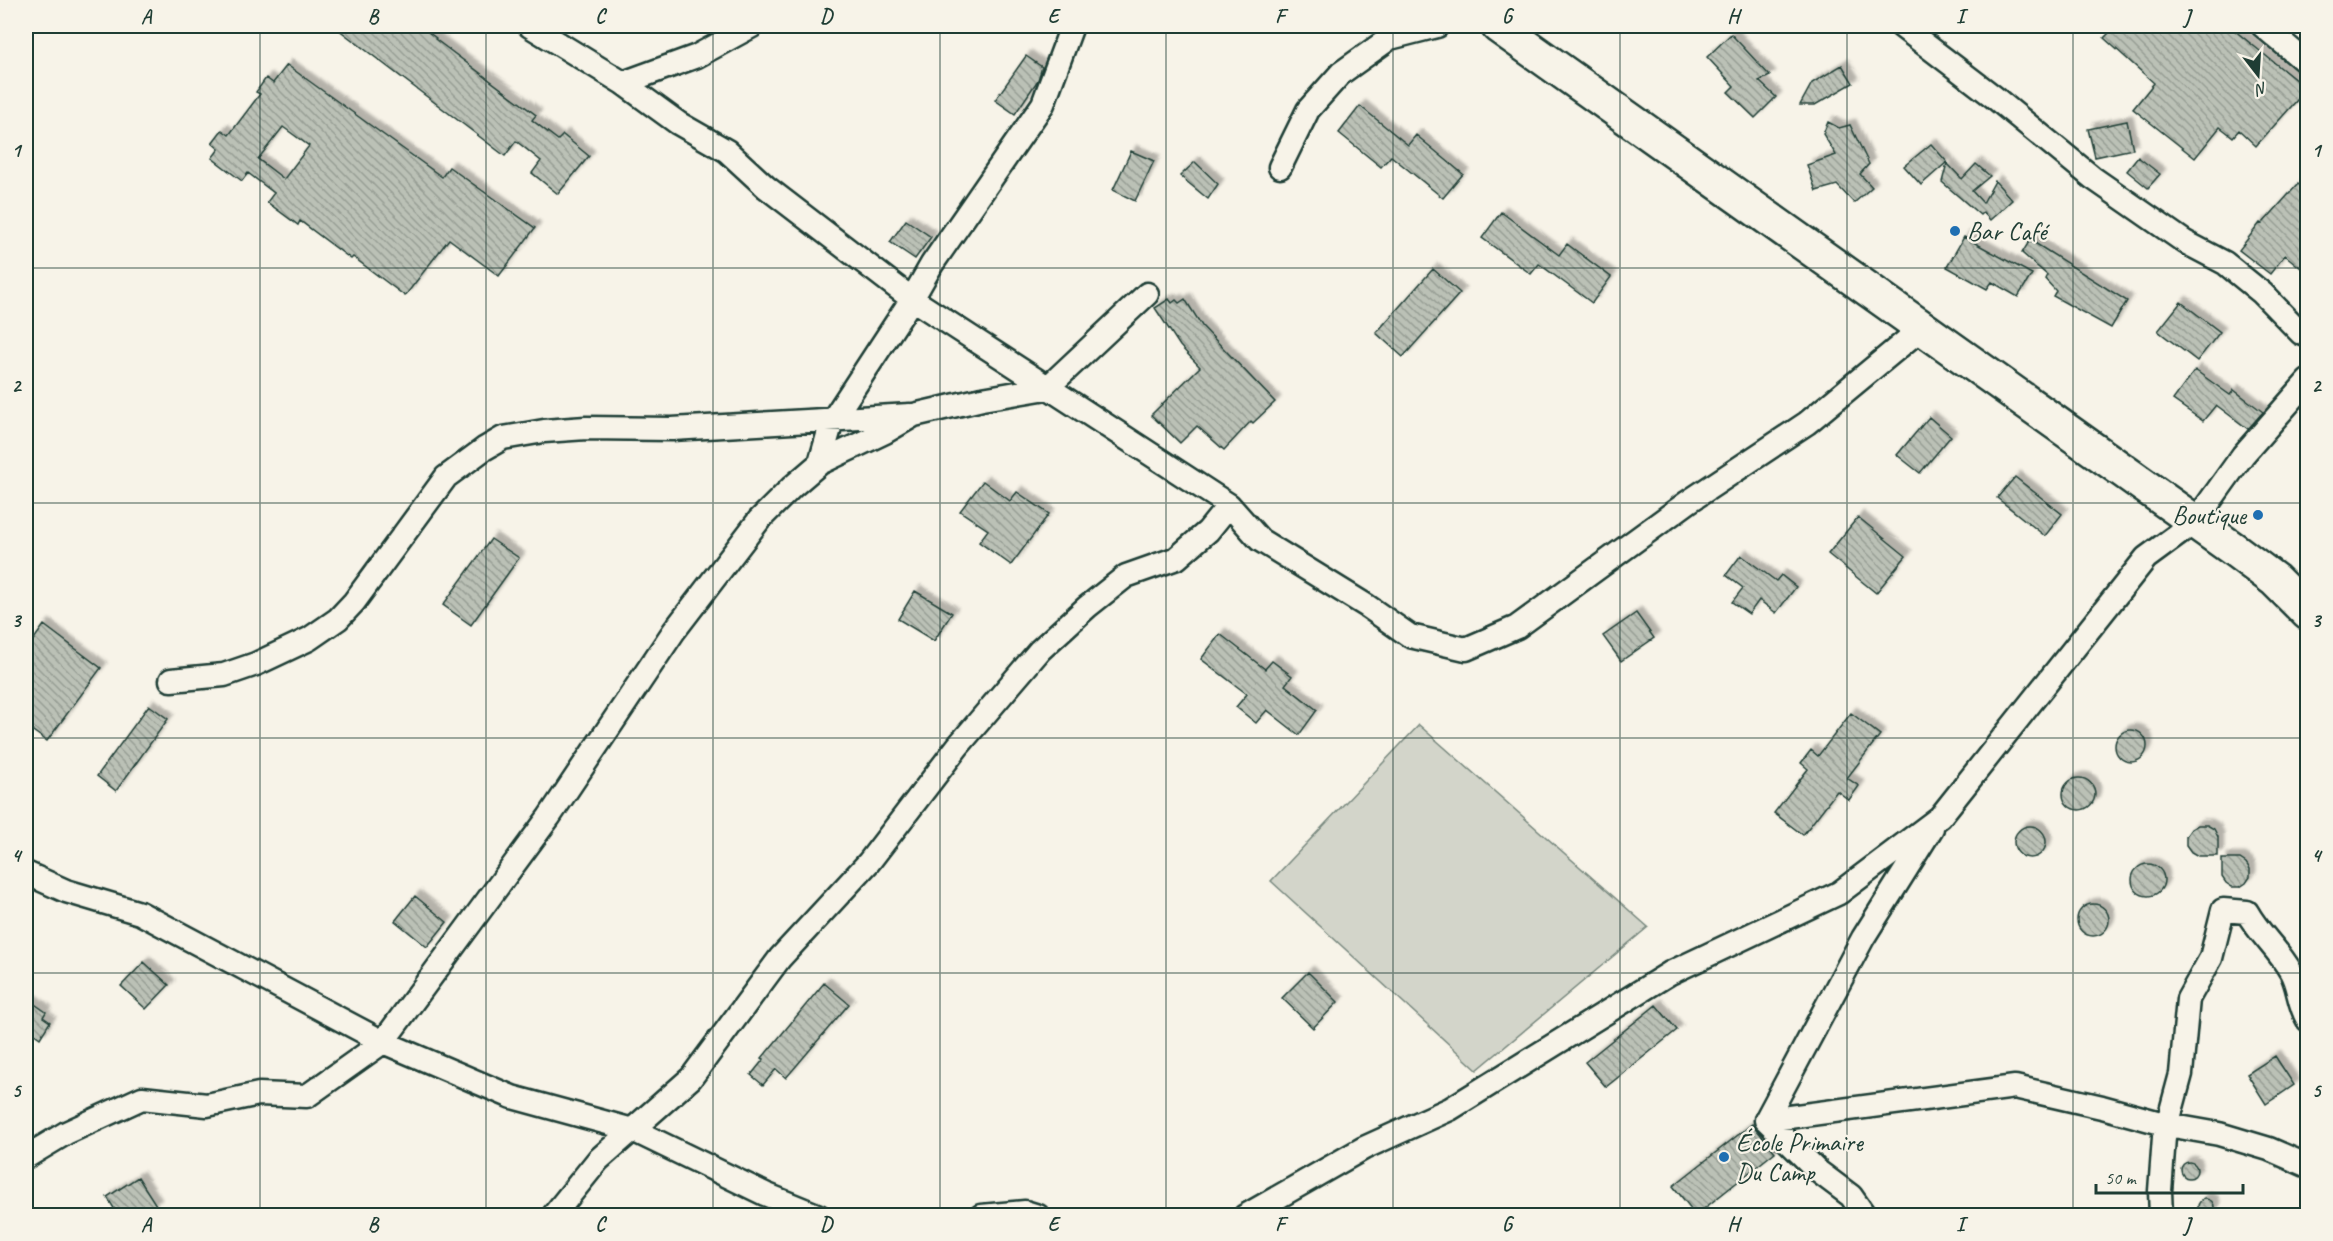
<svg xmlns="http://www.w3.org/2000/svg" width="2333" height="1241" font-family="Caveat,sans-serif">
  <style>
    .garden { fill: #d3d5ca; stroke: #79897f; stroke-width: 1.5 }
    .building { fill: url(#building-back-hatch); stroke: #1f3d34; stroke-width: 1.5; fill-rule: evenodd; filter: url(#shadow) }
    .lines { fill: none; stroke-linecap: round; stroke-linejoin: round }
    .minor-casing { stroke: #1f3d34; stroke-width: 27 }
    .highway-casing { stroke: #1f3d34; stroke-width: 38 }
    .minor { stroke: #f7f3e8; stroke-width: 22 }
    .highway { stroke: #f7f3e8; stroke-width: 33 }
    .grid { fill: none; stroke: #1f3d34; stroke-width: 1.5; stroke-opacity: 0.55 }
    .poi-dot { fill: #1f6fb2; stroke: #f7f3e8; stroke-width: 2 }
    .labels { text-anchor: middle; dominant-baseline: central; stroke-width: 4.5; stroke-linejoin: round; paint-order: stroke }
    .poi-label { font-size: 26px; fill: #1f3d34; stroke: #f7f3e8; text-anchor: start }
    .neatline { fill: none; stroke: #1f3d34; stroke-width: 2 }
    .grid-label { font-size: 20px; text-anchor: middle; font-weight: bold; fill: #1f3d34 }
  </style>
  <defs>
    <pattern id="building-back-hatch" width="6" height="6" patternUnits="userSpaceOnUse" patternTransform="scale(1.5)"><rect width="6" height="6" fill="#bbc1b6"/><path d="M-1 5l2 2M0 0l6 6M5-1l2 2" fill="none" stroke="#979e95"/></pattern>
    <filter id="shadow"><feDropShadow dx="5.5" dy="-5.5" stdDeviation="1.5" flood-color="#0004"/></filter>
  </defs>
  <rect width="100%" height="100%" fill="#f7f3e8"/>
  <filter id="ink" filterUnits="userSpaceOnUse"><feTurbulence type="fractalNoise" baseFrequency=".0167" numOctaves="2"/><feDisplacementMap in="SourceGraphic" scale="12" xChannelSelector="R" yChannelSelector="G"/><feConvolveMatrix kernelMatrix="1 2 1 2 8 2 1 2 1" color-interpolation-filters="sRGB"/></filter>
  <g filter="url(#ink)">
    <path class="garden" d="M1419,725L1648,927L1477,1070L1271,881Z"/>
    <path class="building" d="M334,26H420L436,38L435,39L536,115L532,120L558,140L563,135L589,156L558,194L532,173L541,161L516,141L505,156Z
      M2116,26H2229L2307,89L2256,146L2239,130L2233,137L2220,127L2195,158L2133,109L2154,83L2104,38Z
      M1731,34L1770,76L1759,81L1776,97L1755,118L1728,92L1734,86L1707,57Z
      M1026,56L1042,67L1038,80L1015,114L995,100Z
      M287,65L442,177L449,167L535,228L499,276L449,239L405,296L353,257L351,259L300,221L298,225L267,202L274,193L248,173L242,181L212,158L219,149L212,143L222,130L229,135L260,94L256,92L266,78L273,83ZM283,127L309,146L284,179L258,159Z
      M1842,65L1853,83L1815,105H1800L1812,83Z
      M1360,106L1408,145L1416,135L1463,174L1443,198L1391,156L1381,167L1339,133Z
      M2127,121L2133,149L2095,157L2088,129Z
      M1828,122L1839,128L1850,125L1869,164L1860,174L1872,187L1854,203L1837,185L1816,191L1807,165L1836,155L1823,134Z
      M1931,144L1947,162L1921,185L1904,166Z
      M1131,151L1154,161L1135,201L1113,190Z
      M2138,157L2160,174L2148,188L2127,171Z
      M1195,162L1218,184L1208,199L1180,176Z
      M1947,163L1962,179L1976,164L1990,176L1972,191L1983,203L1995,181L2012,200L1990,220L1983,212L1980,215L1942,182Z
      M2298,184L2307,191V273L2285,255L2270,274L2239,250L2260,223L2262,224Z
      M1501,212L1559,255L1567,244L1611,277L1592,303L1539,264L1531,274L1482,238Z
      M906,220L931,237L915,259L890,242Z
      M1964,237L2032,274L2018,297L1992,282L1987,289L1947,267Z
      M2030,240L2127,301L2111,328L2053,296L2056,291L2045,279L2047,275L2022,253Z
      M1433,269L1460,293L1403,357L1376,333Z
      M1169,299L1172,303L1176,300L1179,303L1185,299L1202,326L1275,402L1253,423L1251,421L1224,450L1197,426L1180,443L1151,415L1200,367L1180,346L1155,308Z
      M2181,302L2220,332L2197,361L2158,331Z
      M2195,370L2230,395L2234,390L2263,412L2248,429L2216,405L2203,421L2173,400Z
      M1929,417L1951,436L1920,473L1897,455Z
      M2015,477L2062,514L2045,536L1997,498Z
      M983,481L1010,501L1017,492L1049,514L1011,565L979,542L988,530L960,511Z
      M1858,517L1906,556L1876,593L1828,554Z
      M491,539L519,558L471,625L443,605Z
      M1741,555L1776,581L1781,575L1796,587L1776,613L1759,600L1749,614L1732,602L1743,588L1726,575Z
      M915,591L952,613L934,641L898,619Z
      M1636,613L1654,638L1621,661L1603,636Z
      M44,625L101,668L47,741L26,726V650Z
      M1220,634L1265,669L1272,661L1292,676L1285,685L1317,710L1299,735L1267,710L1256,723L1236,707L1247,694L1201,659Z
      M149,705L168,719L116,791L97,776Z
      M1851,713L1880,735L1847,778L1859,786L1849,800L1837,791L1803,835L1774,813L1808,769L1801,763L1811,750L1818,756Z
      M2115 746a16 16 0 1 1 32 0a16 16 0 1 1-32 0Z
      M2063 794a16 16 0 1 1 32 0a16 16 0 1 1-32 0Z
      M2198,825H2207L2214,829L2218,837V856H2198L2191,852L2186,845V836L2191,829Z
      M2014 842a16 16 0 1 1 32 0a16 16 0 1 1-32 0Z
      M2222,859H2240L2246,863L2250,869V877L2246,883L2240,887H2232L2226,883L2222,877Z
      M2132 880a16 16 0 1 1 32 0a16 16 0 1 1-32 0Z
      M415,896L447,922L427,947L395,921Z
      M2077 920a16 16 0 1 1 32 0a16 16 0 1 1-32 0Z
      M144,962L169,985L146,1009L121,986Z
      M1308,972L1338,1002L1313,1028L1282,998Z
      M824,983L849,1004L786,1078L776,1069L763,1085L751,1075L764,1059L762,1058Z
      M26,998L46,1012L43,1017L50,1022L40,1038L26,1028Z
      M1656,1005L1677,1030L1606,1087L1585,1062Z
      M2275,1056L2294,1085L2266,1104L2247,1074Z
      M1752,1124L1775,1152L1696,1215L1673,1186Z
      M2181 1170a8 8 0 1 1 16 0a8 8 0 1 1-16 0Z
      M138,1177L156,1205L139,1215H118L107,1197Z
      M2198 1207a8 8 0 1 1 16 0a8 8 0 1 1-16 0Z"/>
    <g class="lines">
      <g class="minor-casing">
        <path id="minor" d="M530,26L623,83L678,123L727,151L766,187L912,299L1229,505L1260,540L1367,606L1410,636L1466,649L1517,627L1688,502L1807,423L1923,327
          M1901,26L1994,97L2093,178L2185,242L2225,263L2262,293L2301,333L2308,336
          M2263,26L2308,64
          M623,83L697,56L752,26
          M1280,167L1308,110L1341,73L1390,38L1437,26
          M820,463L832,421L912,299L932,264L1043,104L1072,26
          M171,680L224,675L256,664L309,639L338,619L354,602L446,477L484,449L503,438L544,431L586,428L672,429L910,415
          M26,873L66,891L140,913L383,1042L512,1097L633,1130L765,1194L819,1216
          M1766,1120L2015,1087L2102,1107L2168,1125L2219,1134L2269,1149L2308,1166
          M26,1157L66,1133L142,1098L207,1105L259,1094L307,1096L383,1042L549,817L674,631L759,520L792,487L820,463L885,432L914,415L982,399L1047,388L1147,294
          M553,1216L598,1160L691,1078L780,958L869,862L958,746L1040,650L1087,607L1126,576L1177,558L1208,531L1229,505
          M981,1216L1025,1212L1038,1216
          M1245,1216L1364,1148L1450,1109L1670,973L1839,893L1940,817L2146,558L2195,522L2243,455L2308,381
          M1865,1216L1851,1196L1819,1172L1766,1120L1863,938L1932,828
          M2161,1216L2160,1191L2164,1137L2181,1074L2188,999L2211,958L2223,910L2247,912C2259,934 2279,950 2291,972C2299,986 2298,1004 2308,1020"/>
      </g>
      <g class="highway-casing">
        <path id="highway" d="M1498,26L2236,551L2275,580L2308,613"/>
      </g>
      <use href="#minor" class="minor"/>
      <use href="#highway" class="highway"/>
    </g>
  </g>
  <path class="grid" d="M260,26V1216M486,26V1216M713,26V1216M940,26V1216M1166,26V1216M1393,26V1216M1620,26V1216M1847,26V1216M2073,26V1216M26,268H2308M26,503H2308M26,738H2308M26,973H2308"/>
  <g class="poi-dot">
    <circle cx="1955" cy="231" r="6"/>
    <circle cx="2258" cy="515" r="6"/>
    <circle cx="1724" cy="1157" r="6"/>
  </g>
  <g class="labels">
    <g class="poi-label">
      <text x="1967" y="231">Bar Café</text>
      <text x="2246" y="515" text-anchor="end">Boutique</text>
      <text x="1736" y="1142">École Primaire<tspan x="1736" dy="30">Du Camp</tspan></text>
    </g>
  </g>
  <rect width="2333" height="1241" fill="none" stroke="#f7f3e8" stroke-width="66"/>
  <g transform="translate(2258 75) rotate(163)" stroke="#f7f3e8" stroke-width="4.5" paint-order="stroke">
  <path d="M0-4.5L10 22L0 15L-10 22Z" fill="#1f3d34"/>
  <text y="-9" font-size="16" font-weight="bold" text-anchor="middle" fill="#1f3d34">N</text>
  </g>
  <path d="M2096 1184v9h147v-9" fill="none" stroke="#1f3d34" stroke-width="3"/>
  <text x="2105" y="1184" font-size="18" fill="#1f3d34" stroke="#f7f3e8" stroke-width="4.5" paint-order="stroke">50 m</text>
  <rect x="33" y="33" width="2267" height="1175" class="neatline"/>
  <g class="grid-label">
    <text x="146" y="23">A</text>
    <text x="373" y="23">B</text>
    <text x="600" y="23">C</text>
    <text x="826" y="23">D</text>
    <text x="1053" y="23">E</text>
    <text x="1280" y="23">F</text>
    <text x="1507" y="23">G</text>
    <text x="1733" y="23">H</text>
    <text x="1960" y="23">I</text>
    <text x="2187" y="23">J</text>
    <text x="16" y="157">1</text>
    <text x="2316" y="157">1</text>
    <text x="16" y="392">2</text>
    <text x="2316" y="392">2</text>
    <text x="16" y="627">3</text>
    <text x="2316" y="627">3</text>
    <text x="16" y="862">4</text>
    <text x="2316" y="862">4</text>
    <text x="16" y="1097">5</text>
    <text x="2316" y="1097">5</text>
    <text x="146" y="1231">A</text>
    <text x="373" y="1231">B</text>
    <text x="600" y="1231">C</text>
    <text x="826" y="1231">D</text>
    <text x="1053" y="1231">E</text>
    <text x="1280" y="1231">F</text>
    <text x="1507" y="1231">G</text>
    <text x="1733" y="1231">H</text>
    <text x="1960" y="1231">I</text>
    <text x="2187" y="1231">J</text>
  </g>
</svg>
